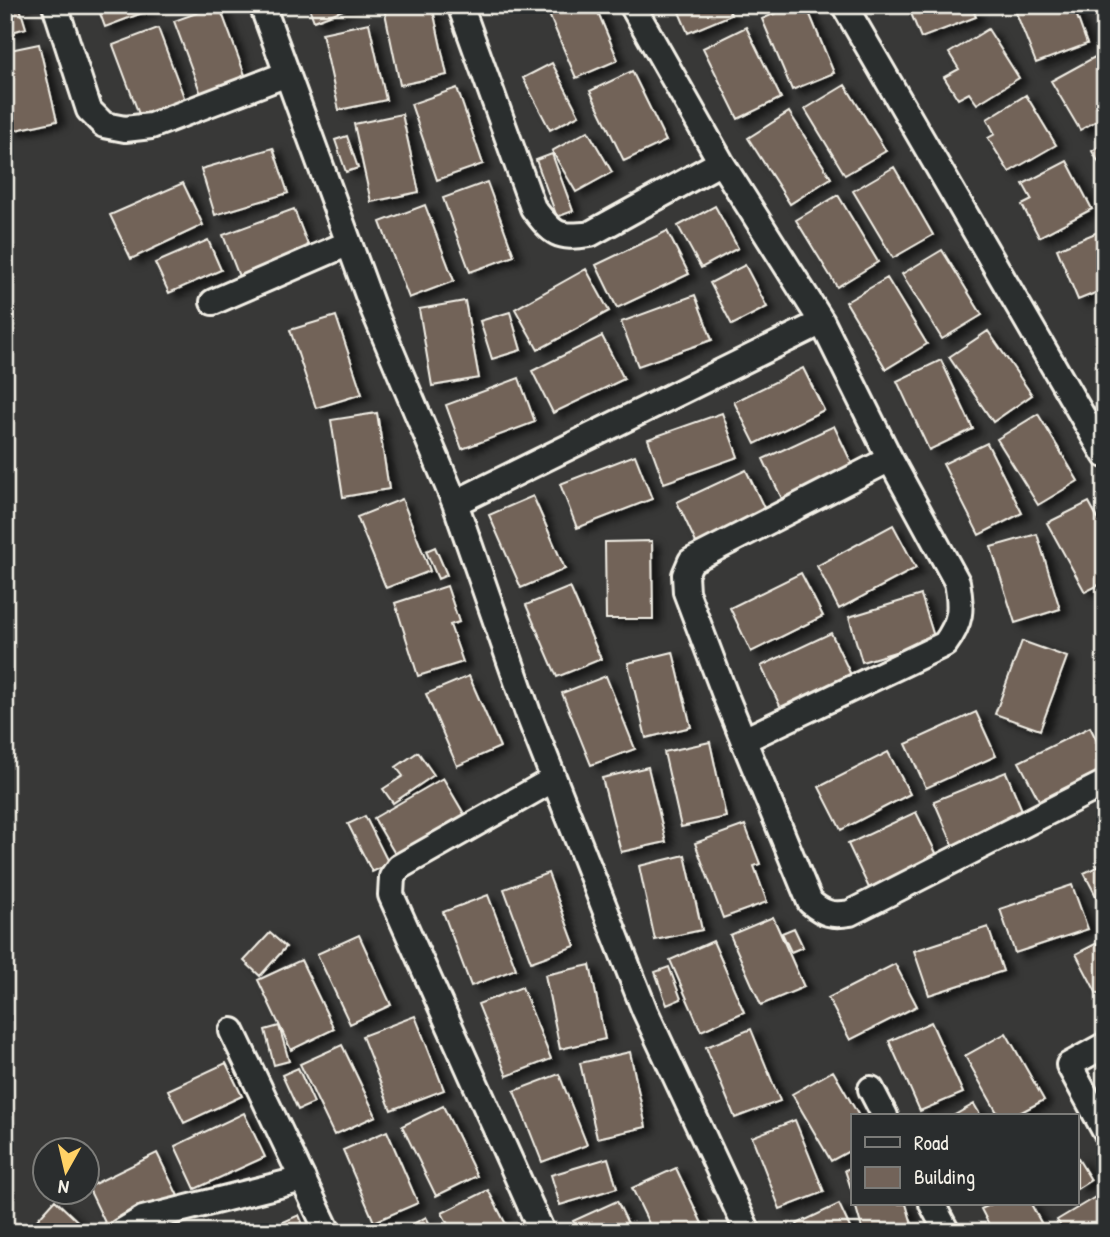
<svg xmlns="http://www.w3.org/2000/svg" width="1110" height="1237" font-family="'Patrick Hand',sans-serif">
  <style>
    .building { fill: #726359; stroke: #f4f1e8; stroke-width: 2; filter: url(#shadow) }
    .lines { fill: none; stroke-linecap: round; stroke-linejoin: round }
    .street-casing { stroke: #f4f1e8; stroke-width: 30 }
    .street { stroke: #2a2d2e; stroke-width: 24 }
  </style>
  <defs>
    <filter id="shadow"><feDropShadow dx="8" dy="4.5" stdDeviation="3.5" flood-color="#0009"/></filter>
  </defs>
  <rect width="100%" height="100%" fill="#383837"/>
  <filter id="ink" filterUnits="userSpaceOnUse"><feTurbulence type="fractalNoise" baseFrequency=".0143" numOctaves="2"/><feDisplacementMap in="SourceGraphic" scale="14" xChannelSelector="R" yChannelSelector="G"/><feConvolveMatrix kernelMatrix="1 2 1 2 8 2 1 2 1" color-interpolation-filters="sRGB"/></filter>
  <g filter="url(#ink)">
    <path class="building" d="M5,5H19L26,28L5,34Z
      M97,5H149L150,10L105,27Z
      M219,5L246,78L201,94L174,21Z
      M308,5H356L314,21Z
      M399,5H432L447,75L400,85L384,8Z
      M545,5H595L618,60L576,78Z
      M676,5H727L731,15L688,33Z
      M794,5H806L834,73L792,90L762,19Z
      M911,5H971L976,17L921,38L908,6Z
      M1028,5H1073L1087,44L1036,63L1015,10Z
      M369,23L386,100L339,110L322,33Z
      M746,27L781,98L738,119L703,48Z
      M158,28L185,100L140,117L113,45Z
      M988,29L1019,78L977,104L969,93L958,99L944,77L959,69L949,53Z
      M39,44L57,121L11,131L5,105V51Z
      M1102,53L1105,58V116L1080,130L1051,81Z
      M552,63L579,115L550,130L523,78Z
      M632,71L666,141L624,161L590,91Z
      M845,85L886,151L845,175L805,109Z
      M457,88L483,164L437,180L411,104Z
      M1026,95L1056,145L1009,172L988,138L995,134L987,119Z
      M789,112L831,178L790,204L748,138Z
      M402,114L419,192L371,202L354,124Z
      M588,131L612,172L576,192L552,151Z
      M347,136L358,168L346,172L335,140Z
      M1105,143V173L1092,151Z
      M273,148L288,193L215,215L201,169Z
      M552,154L573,211L557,217L536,160Z
      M1067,161L1092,209L1039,237L1022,205L1032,200L1023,184Z
      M894,167L933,235L893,258L853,191Z
      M487,182L514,256L470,272L443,198Z
      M183,183L203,225L131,259L110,215Z
      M838,195L878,262L837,287L796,220Z
      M425,205L454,281L409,298L380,222Z
      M715,206L738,248L701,268L678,226Z
      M294,209L311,253L240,279L223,235Z
      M1105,229V289L1078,300L1057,249Z
      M667,231L689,274L617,308L596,265Z
      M208,240L221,270L169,293L155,263Z
      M942,250L982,315L942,339L902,274Z
      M745,265L767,307L732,325L710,283Z
      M586,269L609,311L538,350L515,309Z
      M887,278L927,344L886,369L846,302Z
      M695,295L712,340L638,366L621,322Z
      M465,301L479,378L432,386L419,309Z
      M510,312L521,350L492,359L480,321Z
      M336,316L362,394L316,408L290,330Z
      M988,331L1032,395L993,422L949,357Z
      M602,336L624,379L553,413L532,371Z
      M941,360L973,429L929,450L897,381Z
      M803,368L824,410L755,444L734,402Z
      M519,378L535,422L462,449L446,405Z
      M377,413L389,489L343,497L331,420Z
      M722,413L738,457L664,483L648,439Z
      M1038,414L1078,481L1038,505L997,439Z
      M834,426L854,468L783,501L763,459Z
      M987,443L1022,513L979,535L943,464Z
      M635,455L652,499L577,528L560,484Z
      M746,470L766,512L697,545L677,502Z
      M533,496L565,569L521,588L489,515Z
      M402,499L430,571L386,588L357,517Z
      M1089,502L1105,532V582L1085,592L1047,523Z
      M893,525L916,568L839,609L817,566Z
      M1037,534L1060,609L1015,623L991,547Z
      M652,541L653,619H606L605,542Z
      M435,547L447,575L438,579L426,551Z
      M801,573L823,616L751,652L730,608Z
      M447,586L459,622L450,625L463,662L418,676L395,603Z
      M570,587L601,659L557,677L526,605Z
      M921,595L935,640L862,662L849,617Z
      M831,633L851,675L781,708L761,666Z
      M1022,641L1067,657L1040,730L995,714Z
      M673,652L691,727L646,738L628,663Z
      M469,676L500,747L457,766L426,694Z
      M606,676L635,749L591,765L562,693Z
      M976,712L996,756L926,788L906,744Z
      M1090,727L1105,757V773L1041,804L1019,762Z
      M710,742L726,817L681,827L664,752Z
      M418,752L434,775L393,803L383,789L403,776L396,767Z
      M888,752L910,794L841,830L819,787Z
      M648,767L666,842L621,852L602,778Z
      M1006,772L1024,815L953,845L934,801Z
      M443,778L467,819L398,859L374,818Z
      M916,812L937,855L869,888L848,844Z
      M365,816L389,864L372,872L348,824Z
      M745,825L760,864L754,866L767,902L723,918L695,843Z
      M685,855L702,930L655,940L639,866Z
      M1105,863V913L1084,873Z
      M548,873L575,946L531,962L504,889Z
      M1072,885L1088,929L1015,953L1000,909Z
      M488,895L516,969L471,986L443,912Z
      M773,917L804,987L761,1005L730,935Z
      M988,927L1003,971L929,995L914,951Z
      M794,928L803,947L791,952L782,933Z
      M270,933L286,947L260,976L244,961Z
      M359,935L391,1005L350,1024L317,954Z
      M1105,939V990L1097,994L1076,954Z
      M713,941L744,1012L701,1031L670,960Z
      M301,960L334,1029L291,1050L258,980Z
      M895,964L917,1006L850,1040L828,998Z
      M590,965L605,1039L560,1049L545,975Z
      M669,967L681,999L667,1005L655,972Z
      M522,987L551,1059L507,1076L478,1004Z
      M415,1016L444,1090L391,1110L362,1036Z
      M931,1022L963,1093L920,1111L889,1041Z
      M279,1026L289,1061L274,1065L265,1030Z
      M751,1029L780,1101L735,1118L706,1047Z
      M1006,1033L1044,1100L1014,1116H999L965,1056Z
      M342,1045L376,1116L334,1135L300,1064Z
      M630,1052L646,1127L597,1138L580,1063Z
      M226,1063L242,1096L184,1123L168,1090Z
      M298,1068L314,1103L298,1110L282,1075Z
      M833,1071L859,1116H853V1149L831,1161L792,1094Z
      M559,1074L587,1145L542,1162L514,1091Z
      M974,1104L981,1116H953Z
      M443,1106L477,1176L436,1196L402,1126Z
      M244,1113L265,1157L195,1189L175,1146Z
      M795,1120L824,1192L780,1209L752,1137Z
      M387,1131L418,1203L374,1222L343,1150Z
      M157,1153L178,1196L108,1229L88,1187Z
      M1077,1157L1091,1180L1077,1189Z
      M608,1158L617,1188L560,1205L551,1175Z
      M853,1167V1195L845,1170Z
      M676,1168L706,1232H653L632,1188Z
      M488,1190L510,1232H452L442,1213Z
      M1097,1196L1105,1209V1232H1064L1057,1220Z
      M55,1200L89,1232H26Z
      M617,1201L632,1232H579L573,1221Z
      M839,1204L852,1232H801L797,1224Z
      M855,1204H906L914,1231L863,1232Z
      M992,1204H1031L1046,1232H993L981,1209Z
      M299,1215L306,1232H261Z
      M426,1217L434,1232H398Z"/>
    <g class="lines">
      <g class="street-casing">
        <path id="street" d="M55,5L89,110L104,125L125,129L151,126L287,74
          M262,5L372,306L455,503L528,713L645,1011L748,1232
          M460,5L533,208C553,234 557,239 590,234L721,162
          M632,5L721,162L822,322L890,459L957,582C962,609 961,622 945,644L744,740
          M844,5L1105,455
          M213,302L349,243
          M890,459L691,561L685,575L686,592L727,700L810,902C824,914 832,916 850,913L1105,783
          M455,503L822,322
          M232,1031L328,1232
          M1105,1045L1069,1065L1105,1131
          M871,1089L885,1116
          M932,1204L947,1232
          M121,1232L143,1219L303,1179
          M542,1232L391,895L392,877L399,867L554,779"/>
      </g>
      <use href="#street" class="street"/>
    </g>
  </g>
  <rect width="1110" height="1237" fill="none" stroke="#2a2d2e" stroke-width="28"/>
  <rect x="14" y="14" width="1082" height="1209" fill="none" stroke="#f4f1e8" stroke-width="2.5" filter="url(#ink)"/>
  <rect x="851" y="1114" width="228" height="91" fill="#2a2d2e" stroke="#7b7b78" stroke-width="2"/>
  <rect x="865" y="1137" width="35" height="10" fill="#2a2d2e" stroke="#7b7b78" stroke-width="2"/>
  <text x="914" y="1150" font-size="21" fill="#f4f1e8">Road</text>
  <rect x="865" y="1167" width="35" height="21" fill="#726359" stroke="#7b7b78" stroke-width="2"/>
  <text x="914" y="1184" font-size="21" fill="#f4f1e8">Building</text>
  <g transform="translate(66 1171) rotate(188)"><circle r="33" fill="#2a2d2e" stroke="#7b7b78" stroke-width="2"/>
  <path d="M0-5L12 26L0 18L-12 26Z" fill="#ffd166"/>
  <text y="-10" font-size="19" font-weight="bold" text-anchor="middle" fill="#f4f1e8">N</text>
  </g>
</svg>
